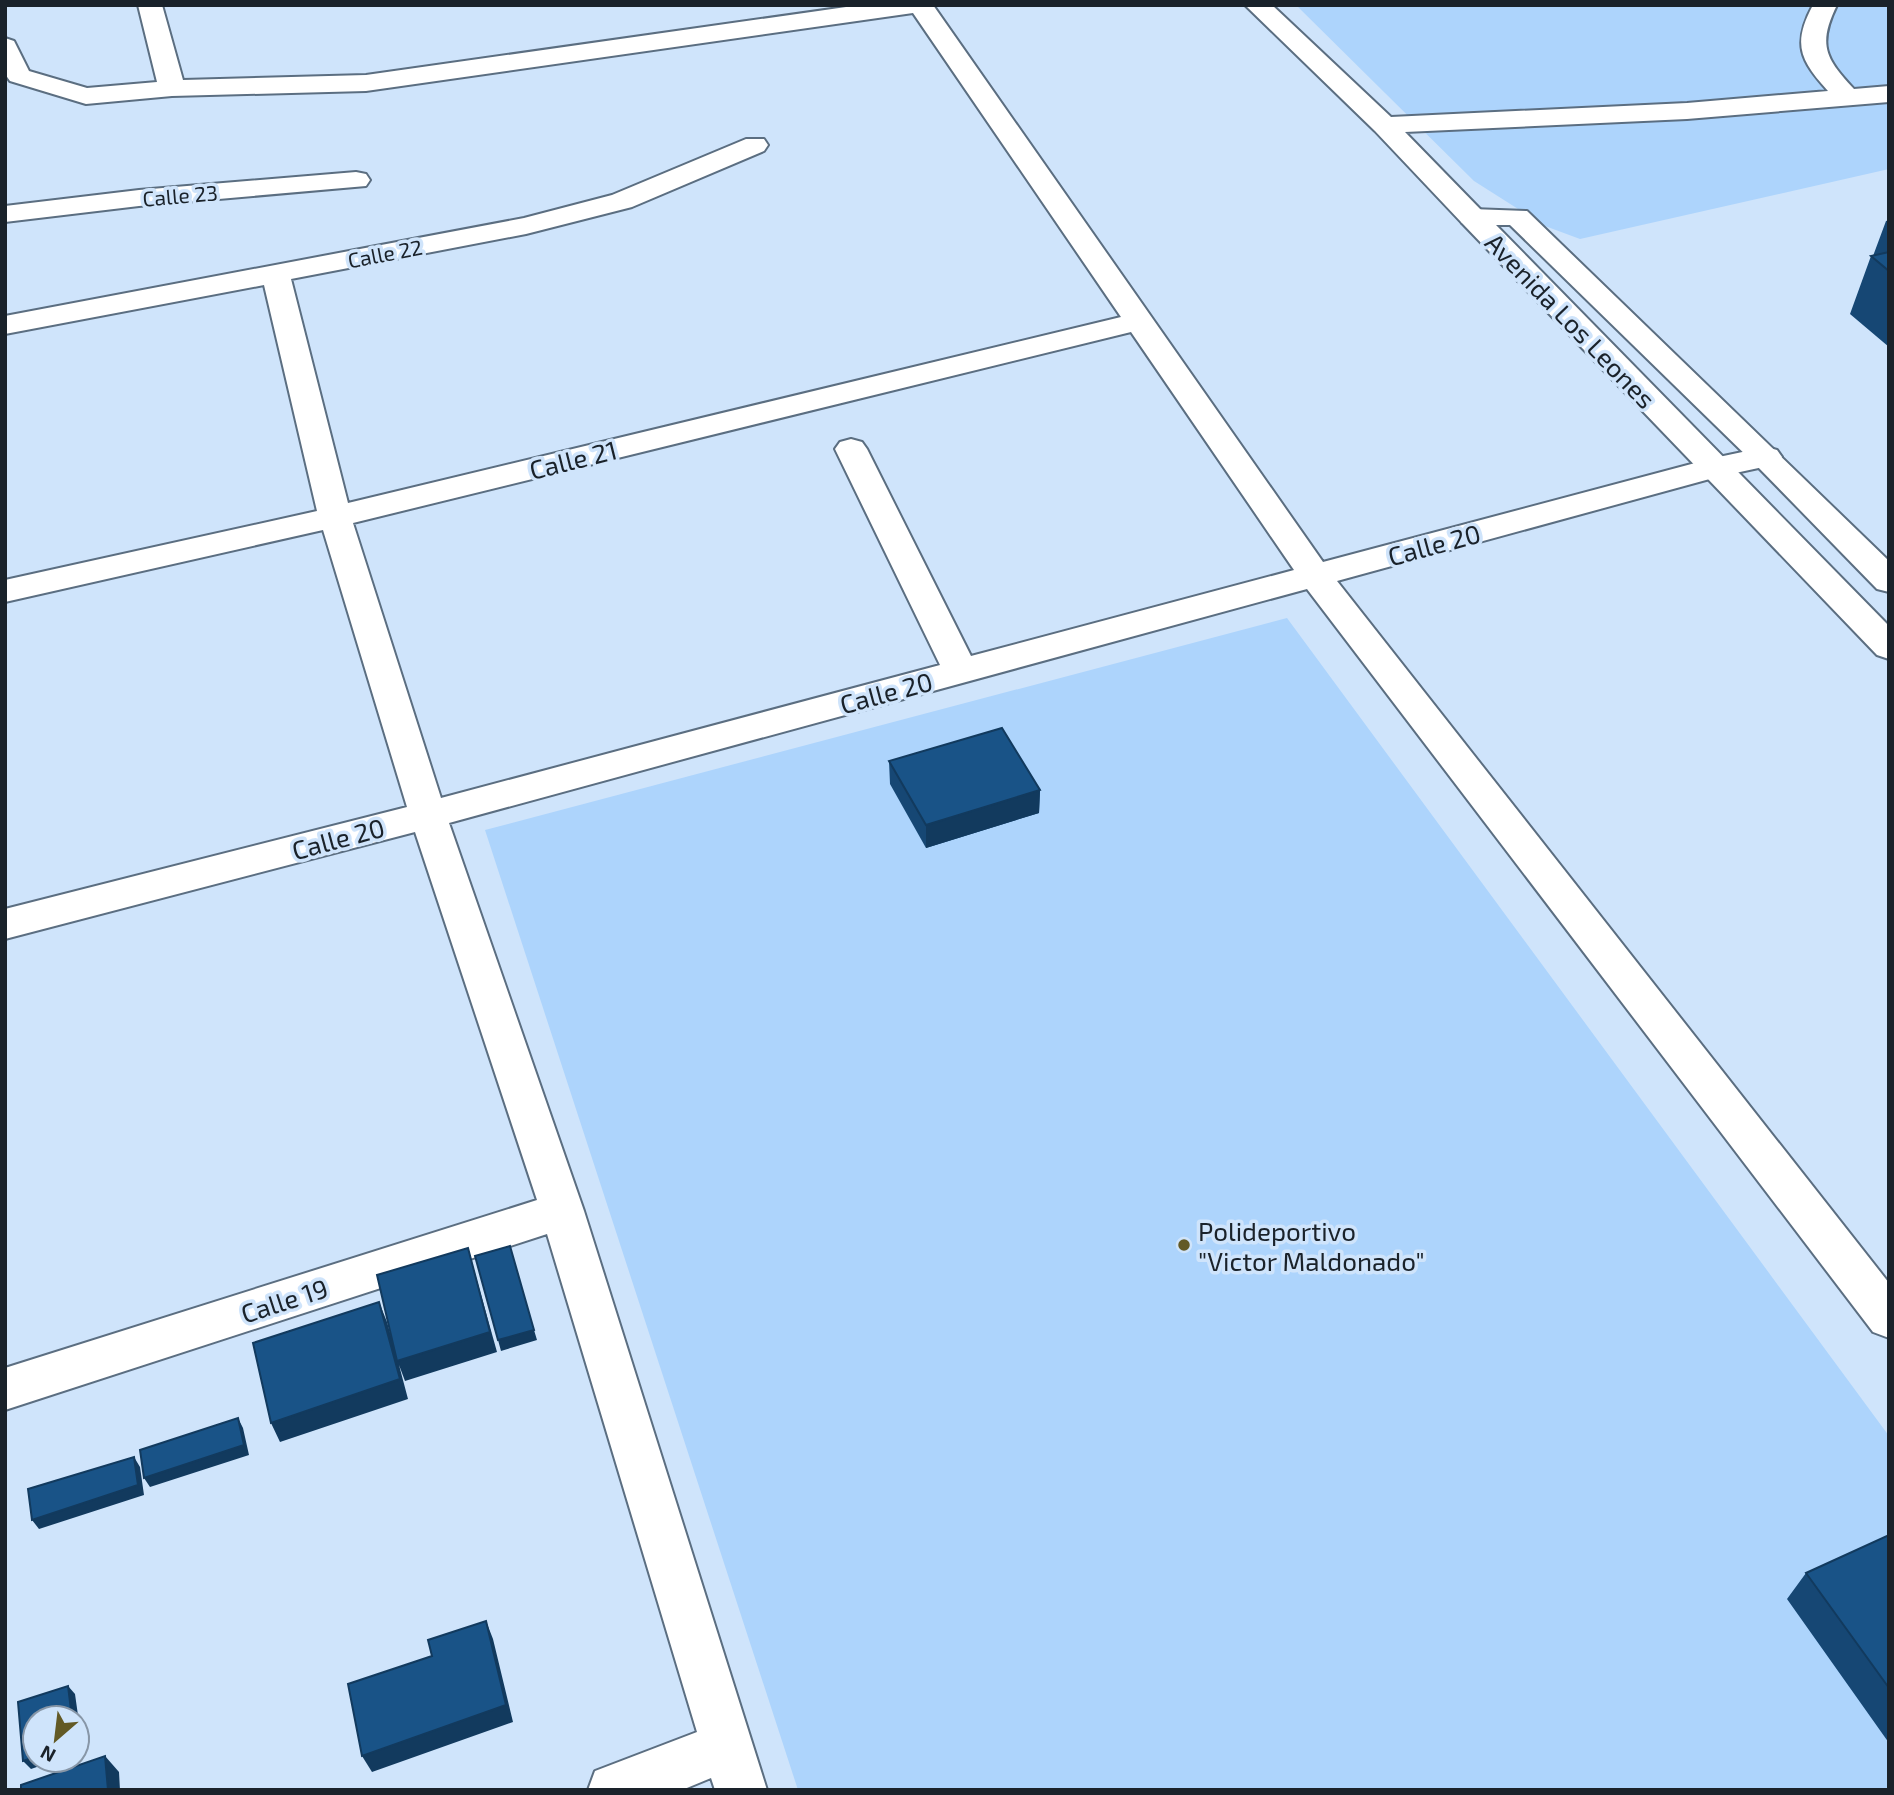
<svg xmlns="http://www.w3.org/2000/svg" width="1894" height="1795" font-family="'Exo 2',sans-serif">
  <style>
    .green { fill: #add4fc }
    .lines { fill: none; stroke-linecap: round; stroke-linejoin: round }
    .minor-casing { stroke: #5b6e81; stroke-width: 4 }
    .tertiary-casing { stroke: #5b6e81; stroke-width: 4 }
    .minor { fill: #fff; fill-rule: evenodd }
    .tertiary { fill: #fff; fill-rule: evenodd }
    .wall { fill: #164774 }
    .shaded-wall { fill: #123a5e }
    .building { fill: #195387; stroke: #123a5e; stroke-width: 2 }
    .poi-dot { fill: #625925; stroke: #cfe4fb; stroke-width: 2.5 }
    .labels { text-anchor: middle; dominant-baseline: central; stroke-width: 7; stroke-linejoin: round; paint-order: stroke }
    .far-street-label { font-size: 21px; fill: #1a222a; stroke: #cfe4fb }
    .street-label { font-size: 26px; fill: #1a222a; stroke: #cfe4fb }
    .poi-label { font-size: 26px; fill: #1a222a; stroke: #cfe4fb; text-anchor: start }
  </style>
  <rect width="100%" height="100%" fill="#cfe4fb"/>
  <path class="green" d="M1296,5H1889V169L1580,239L1545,226L1474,181Z
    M1287,618L1889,1436V1790H798L485,830Z"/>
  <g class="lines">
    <g class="minor-casing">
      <path id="minor" d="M138,5H162L183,80L366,75L860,5H933L1323,562L1714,458L1766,447L1777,450L1782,457L1777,464L1717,477L1337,581L1889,1283V1338L1873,1332L1307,589L449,823L584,1211L767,1790H715L711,1778L682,1790H588L595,1771L697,1732L547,1234L5,1410V1368L537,1200L415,832L5,939V909L407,807L323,530L5,602V580L317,511L264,285L5,334V316L524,218L612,195L746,139H764L768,145L764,151L632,207L526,234L291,279L348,503L1121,317L913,13L366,91L172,96L86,104L10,81L5,74V38L14,41L29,71L87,88L157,82ZM1131,332L1294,570L971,656L867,449L862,442L851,439L840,442L835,449L940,665L441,798L353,523Z
        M1245,5H1272L1391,117L1687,103L1828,91C1800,60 1792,44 1813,5H1837C1817,45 1826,59 1854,89L1889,86V102L1687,119L1405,132L1482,211L1486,217L1482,223L1472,225L1462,223L1375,131Z
        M356,172L366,174L370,180L366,186L139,206L5,222V206L139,190Z"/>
    </g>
    <g class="tertiary-casing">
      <path id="tertiary" d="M1472,209L1527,211L1889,561V592L1877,589L1755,464L1510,225H1496L1889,626V659L1877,655L1462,223L1458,217L1462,211Z"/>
    </g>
    <use href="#minor" class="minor"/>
    <use href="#tertiary" class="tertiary"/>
  </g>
  <path class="wall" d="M1889,220V347L1850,314L1871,256H1873L1886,221Z
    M889,761L1040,790L1039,813L926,848L890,784Z
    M1889,1535V1743L1787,1599L1806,1573Z"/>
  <path class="shaded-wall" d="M1040,790L1039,813L926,848V825Z
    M468,1248L497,1352L405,1381L399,1365L408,1399L280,1442L271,1423L379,1302L387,1322L398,1361Z
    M534,1330L537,1340L501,1351L498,1340Z
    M238,1418L243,1428L249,1455L150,1487L144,1478Z
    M134,1457L140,1467L144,1495L39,1529L32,1520Z
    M486,1621L493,1639L513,1722L372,1772L362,1756Z
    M68,1686L75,1694L83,1751L77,1753V1718H72Z
    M105,1756L119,1772L120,1790H108Z
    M35,1757V1760H57L31,1769L23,1761Z"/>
  <path class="building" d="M1889,252V271L1871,256Z
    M1002,728L1040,790L926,825L889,761Z
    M510,1246L534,1330L498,1340L475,1256Z
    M468,1248L490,1332L397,1361L377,1275Z
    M379,1302L400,1379L271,1423L253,1343Z
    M238,1418L244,1445L144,1478L140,1450Z
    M134,1457L138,1485L32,1520L28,1489Z
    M1889,1535V1688L1806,1573Z
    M486,1621L506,1705L362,1756L348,1684L432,1656L428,1640Z
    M68,1686L72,1718H35V1757L23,1761L18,1702Z
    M105,1756L108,1790H21V1785Z"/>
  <circle class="poi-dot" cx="1184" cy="1245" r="7"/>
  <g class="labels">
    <g class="far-street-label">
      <text transform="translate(180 195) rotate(-5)">Calle 23</text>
      <text transform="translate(385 253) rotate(-11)">Calle 22</text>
    </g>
    <g class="street-label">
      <text transform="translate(1571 320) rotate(46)">Avenida Los Leones</text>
      <text transform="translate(573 459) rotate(-14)">Calle 21</text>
      <text transform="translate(1434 544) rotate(-15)">Calle 20</text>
      <text transform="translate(886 692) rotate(-15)">Calle 20</text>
      <text transform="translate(338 838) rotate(-15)">Calle 20</text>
      <text transform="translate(284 1300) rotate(-18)">Calle 19</text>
    </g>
    <g class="poi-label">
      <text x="1198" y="1230">Polideportivo<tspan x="1198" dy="30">"Victor Maldonado"</tspan></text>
    </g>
  </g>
  <rect width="1894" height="1795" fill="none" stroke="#1a222a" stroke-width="14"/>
  <g transform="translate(56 1739) rotate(208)"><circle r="33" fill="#cfe4fb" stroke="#8796a7" stroke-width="2"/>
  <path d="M0-5L12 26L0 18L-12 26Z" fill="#625925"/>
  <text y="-10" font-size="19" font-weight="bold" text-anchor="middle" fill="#1a222a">N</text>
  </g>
</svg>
